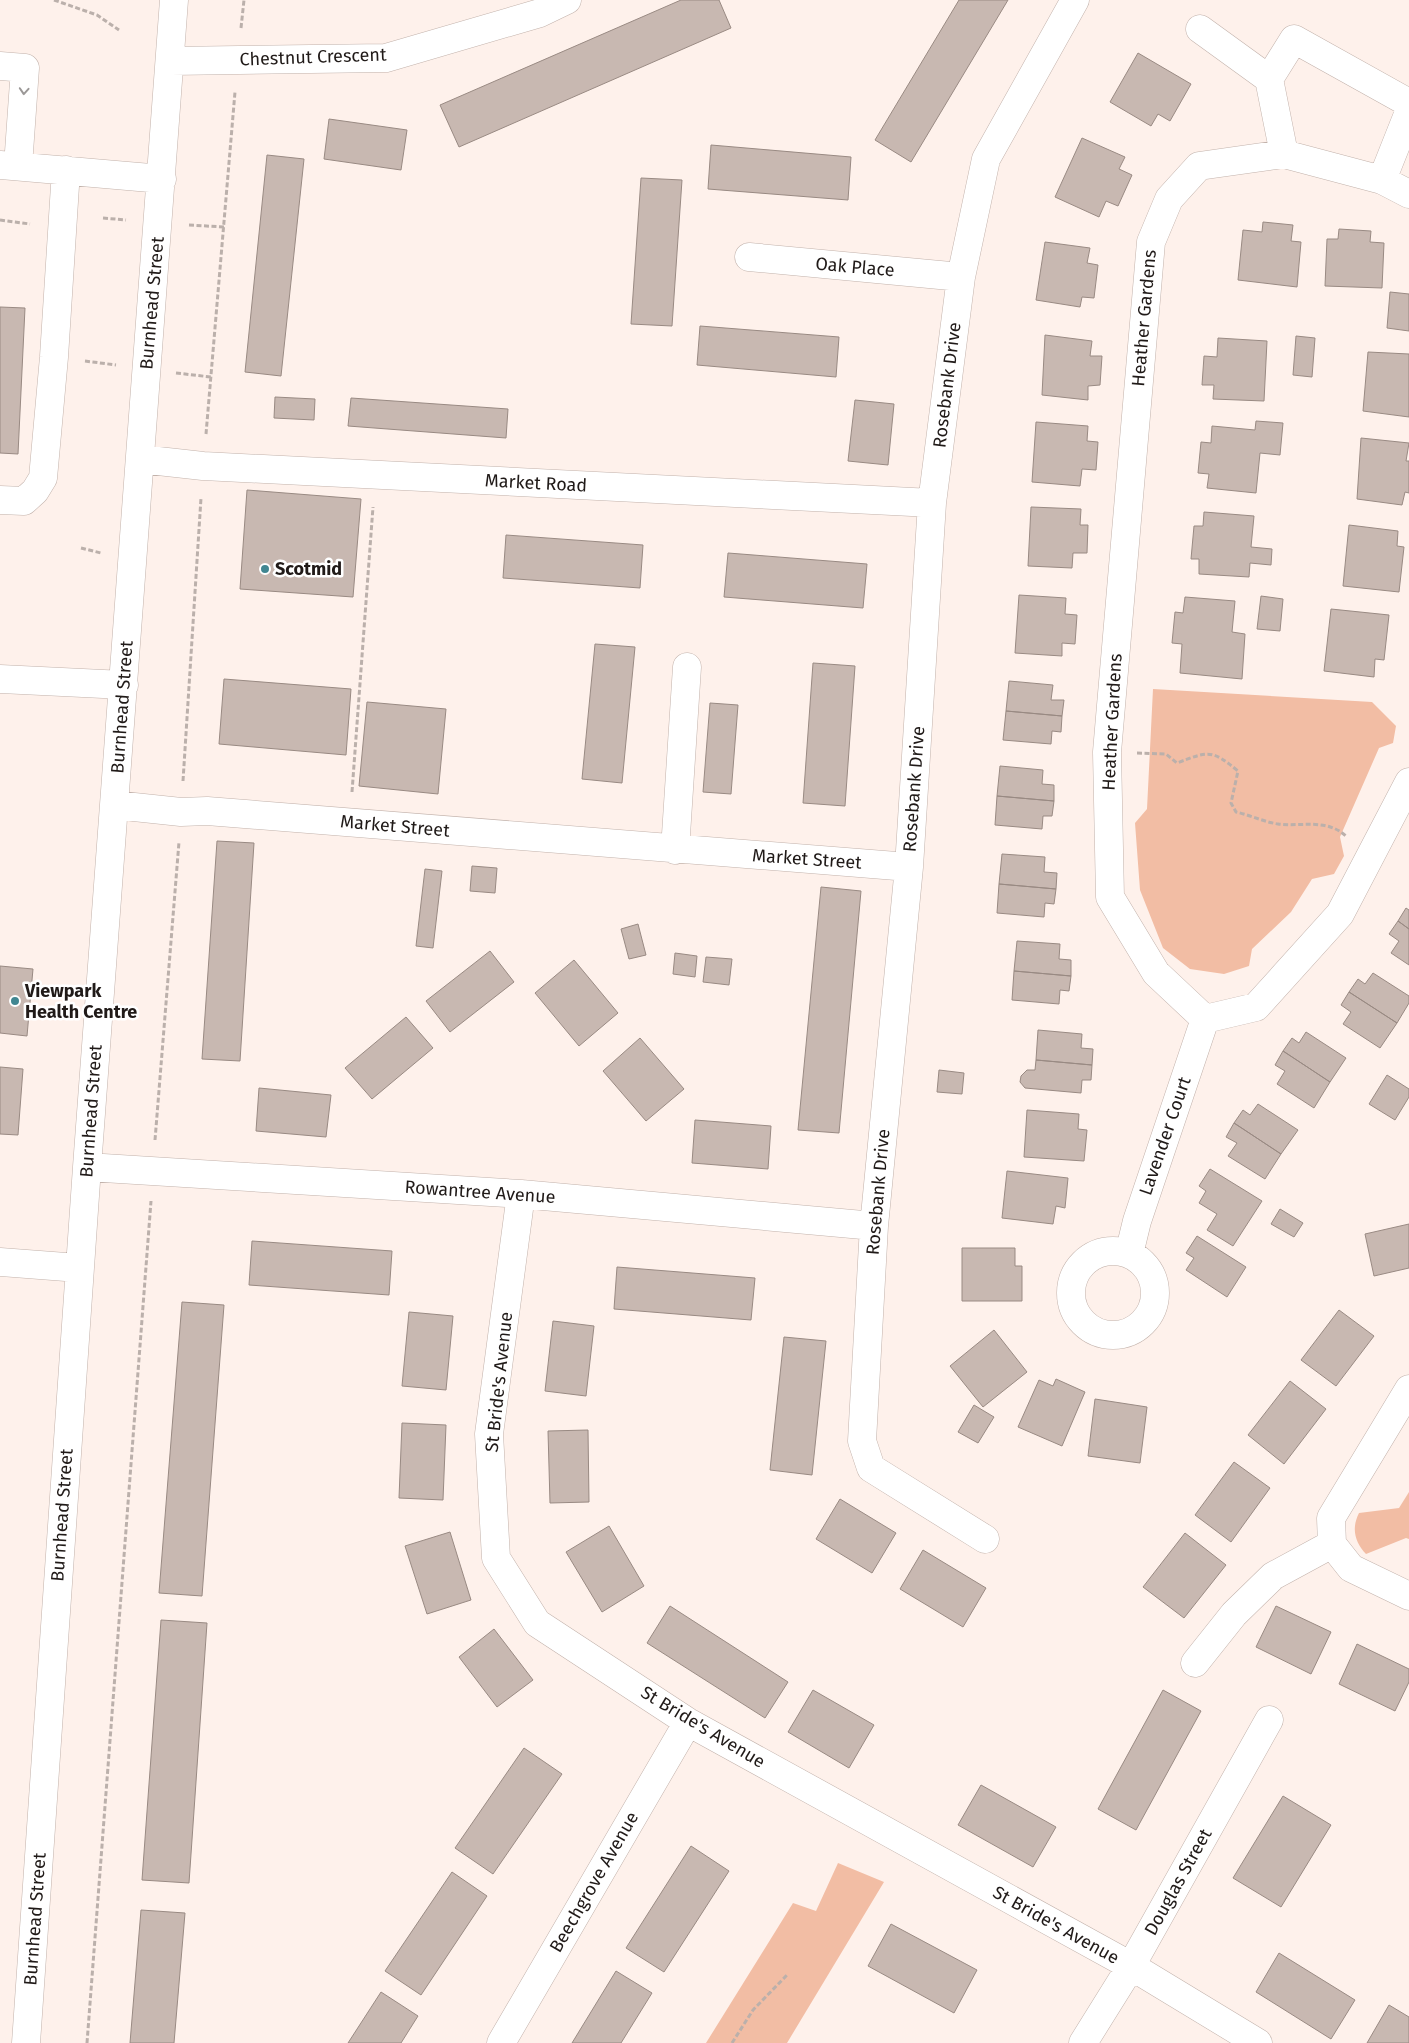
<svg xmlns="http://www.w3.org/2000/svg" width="1409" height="2043" font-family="'Fira Sans',sans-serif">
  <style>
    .green { fill: #f2bda4 }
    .building { fill: #c8b8b1; stroke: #998a83 }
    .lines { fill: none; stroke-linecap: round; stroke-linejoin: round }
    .minor-casing { stroke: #c2b2ab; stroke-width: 29 }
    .path { stroke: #bbb0ab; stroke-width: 3; stroke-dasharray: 5 2.5; stroke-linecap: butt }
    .minor { stroke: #fff; stroke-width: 28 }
    .oneway { stroke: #9b9897 }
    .poi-dot { fill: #408691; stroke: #fff; stroke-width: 2 }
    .labels { text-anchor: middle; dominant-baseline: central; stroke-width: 5; stroke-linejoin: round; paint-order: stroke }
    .street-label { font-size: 18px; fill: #201a18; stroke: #fff }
    .poi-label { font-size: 18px; font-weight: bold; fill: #201a18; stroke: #fff; text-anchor: start }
  </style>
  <rect width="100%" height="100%" fill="#fef1eb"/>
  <path class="green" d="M1153,689L1372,702L1396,726L1393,743L1379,748L1340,837L1344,856L1334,874L1312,879L1291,912L1252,949L1249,966L1224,974L1190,969L1163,948L1140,890L1135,823L1147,809Z
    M1409,1492V1539L1406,1538L1366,1554C1355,1542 1351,1529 1359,1513L1399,1508Z
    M838,1863L884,1882L787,2043H706L793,1903L816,1911Z"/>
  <path class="building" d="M681,0H719L731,28L459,147L440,105Z
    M959,0H1008L911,162L875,140Z
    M1138,53L1191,84L1170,121L1158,114L1151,126L1110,102Z
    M329,119L407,130L401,170L324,159Z
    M1082,138L1125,157L1119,169L1132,175L1118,206L1106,201L1099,217L1055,197Z
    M711,145L851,157L848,200L708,189Z
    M267,155L304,159L281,376L245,372Z
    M641,178L682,180L672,326L631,324Z
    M1263,222L1293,225L1291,241L1301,242L1297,287L1238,280L1243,230L1262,232Z
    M1339,229L1371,231L1370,242L1384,243L1382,288L1325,286L1327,239H1338Z
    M1045,242L1090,248L1087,263L1098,265L1094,298L1082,297L1080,307L1036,300Z
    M1390,292L1409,294V331L1387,328Z
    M0,307L25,308L18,454L0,453Z
    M700,326L839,337L836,377L697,365Z
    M1045,335L1092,341L1090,356H1102L1100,385L1088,386V400L1042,395Z
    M1296,336L1315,338L1312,377L1293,375Z
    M1218,338L1267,341L1264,401L1213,399L1214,385H1202L1204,356L1217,357Z
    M1368,352L1409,354V417L1363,411Z
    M275,397L315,399L314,420L274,418Z
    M351,398L508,409L506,438L348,426Z
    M855,400L894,404L888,465L848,461Z
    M1256,421L1283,423L1280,455L1260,453L1256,493L1207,488L1209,474L1198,473L1201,442L1211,443L1212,426L1255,430Z
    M1036,422L1088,426L1087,441L1098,442L1096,470L1082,469L1080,486L1032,482Z
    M1361,438L1409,443L1406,461H1409V493L1405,492L1402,505L1357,499Z
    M247,490L361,499L353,597L240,589Z
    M1031,507L1081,509L1080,525H1088L1087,553H1073L1072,568L1028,566Z
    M1204,512L1254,516L1251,547L1272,549L1271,565L1250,563L1249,577L1199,574V559H1191L1194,526H1203Z
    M1349,525L1398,531L1397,546L1404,547L1399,592L1343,586Z
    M506,535L643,545L640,588L503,578Z
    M728,553L867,564L863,608L724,597Z
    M1019,595L1066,598L1065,614L1077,615L1075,644L1062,643V656L1015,653Z
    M1261,596L1283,599L1280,631L1257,629Z
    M1185,597L1235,601L1232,632L1245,634L1242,679L1180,673L1182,644L1172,643L1175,612L1183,613Z
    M1331,609L1389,615L1384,660L1375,659L1374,677L1324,671Z
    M595,644L635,647L622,783L582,779Z
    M813,663L855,666L845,806L803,803Z
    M224,679L351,689L346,755L219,744Z
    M1009,681L1053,685L1051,700H1064L1062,716L1006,711Z
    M367,702L446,709L438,794L359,786Z
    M710,703L738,705L731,794L703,792Z
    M1006,711L1062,716L1061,732L1052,731L1051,744L1003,740Z
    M1000,766L1043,770L1042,784L1054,785V801L997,796Z
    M997,796L1054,801L1052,816H1043L1042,829L995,825Z
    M217,841L254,843L240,1061L202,1059Z
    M1002,854L1045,857L1044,872L1057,873L1056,889L999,884Z
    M472,866L497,868L495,893L470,891Z
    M425,869L442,871L433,948L416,946Z
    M999,884L1056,889L1054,904L1045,903L1044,917L997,913Z
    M821,887L861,891L839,1133L798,1130Z
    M1406,908L1409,910V929L1398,921Z
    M1398,921L1409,929V965L1391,953L1399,941L1389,934Z
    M638,924L646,955L629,959L621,929Z
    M1017,941L1060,944L1059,959L1071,960V976L1014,971Z
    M490,951L514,982L450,1032L426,1001Z
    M675,953L697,956L695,977L673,974Z
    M706,957L732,959L729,985L703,982Z
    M574,960L618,1013L579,1046L535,993Z
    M0,966L33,969L27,1036L0,1033Z
    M1014,971L1071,976L1069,991L1060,990L1059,1004L1012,1000Z
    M1373,973L1409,996V1003L1397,1023L1349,992L1358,979L1365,984Z
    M1349,992L1397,1023L1380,1048L1343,1024L1351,1012L1341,1005Z
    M406,1017L433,1048L372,1099L345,1068Z
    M1038,1030L1082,1034L1081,1048L1093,1049L1092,1065L1036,1060Z
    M1306,1032L1346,1058L1330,1082L1283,1051L1292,1038L1299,1043Z
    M640,1038L684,1089L646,1121L603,1071Z
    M1283,1051L1330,1082L1314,1108L1277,1084L1285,1071L1275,1065Z
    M1036,1060L1092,1065L1091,1080H1082L1081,1093L1025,1088L1020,1082L1021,1076L1027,1070H1035Z
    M0,1067L23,1069L18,1135L0,1134Z
    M939,1070L964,1073L962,1094L937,1092Z
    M1387,1075L1409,1089V1097L1395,1120L1369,1104Z
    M259,1088L331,1095L326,1137L256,1131Z
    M1258,1104L1298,1130L1281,1154L1234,1123L1243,1110L1250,1115Z
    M1027,1110L1079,1114L1078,1129L1087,1130L1084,1161L1024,1157Z
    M695,1120L771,1126L768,1169L692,1163Z
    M1234,1123L1281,1154L1265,1179L1228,1156L1237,1143L1226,1137Z
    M1210,1169L1262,1201L1233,1246L1207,1230L1217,1214L1199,1203L1206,1191L1199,1186Z
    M1007,1171L1068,1178L1065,1208L1056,1206L1053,1224L1002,1218Z
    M1280,1209L1303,1223L1294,1237L1271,1224Z
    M1409,1224V1268L1374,1276L1365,1234Z
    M1197,1236L1246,1267L1227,1297L1186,1270L1194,1258L1186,1253Z
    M252,1241L392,1251L389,1295L249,1285Z
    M962,1248H1015V1266H1022V1301H962Z
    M617,1267L755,1278L751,1320L614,1309Z
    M182,1302L224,1305L202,1596L159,1593Z
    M1339,1310L1374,1336L1336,1386L1301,1360Z
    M409,1312L453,1316L446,1390L402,1386Z
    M553,1321L594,1326L586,1396L545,1391Z
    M994,1330L1027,1372L983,1407L950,1366Z
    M784,1337L826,1341L812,1475L770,1470Z
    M1056,1379L1085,1392L1062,1446L1018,1427L1039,1380L1053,1386Z
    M1290,1381L1326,1409L1284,1464L1248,1435Z
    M1095,1399L1147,1407L1140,1463L1088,1456Z
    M974,1405L994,1417L978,1443L958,1432Z
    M402,1423L446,1425L443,1500L399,1498Z
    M588,1430L589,1502L550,1503L548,1431Z
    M1234,1462L1270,1488L1231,1542L1195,1515Z
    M840,1499L896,1533L872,1573L816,1539Z
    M609,1526L644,1586L602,1612L566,1552Z
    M450,1532L471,1600L427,1614L405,1546Z
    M1185,1533L1226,1565L1184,1618L1143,1587Z
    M923,1550L986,1588L963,1627L900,1589Z
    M670,1606L788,1682L765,1718L647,1643Z
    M1276,1606L1331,1632L1311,1674L1256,1647Z
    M161,1620L207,1623L189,1883L142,1880Z
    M494,1629L533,1680L497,1707L459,1657Z
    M1357,1644L1409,1669V1682L1395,1711L1339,1684Z
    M813,1690L874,1725L849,1768L788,1732Z
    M1163,1690L1201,1711L1136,1830L1098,1809Z
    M524,1748L562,1774L493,1874L455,1848Z
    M981,1785L1056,1827L1033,1867L958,1825Z
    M1283,1796L1331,1825L1281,1907L1233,1878Z
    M691,1846L729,1871L664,1972L626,1948Z
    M452,1872L487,1896L421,1995L385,1971Z
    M141,1910L185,1913L174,2043H130Z
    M891,1924L977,1970L954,2013L868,1966Z
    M1279,1953L1355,2000L1331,2039L1256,1992Z
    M616,1971L652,1993L621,2043H572Z
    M381,1992L418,2016L401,2043H348Z
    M1389,2005L1409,2017V2043H1367Z"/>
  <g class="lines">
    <g class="minor-casing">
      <path id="minor" d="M1200,29L1269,79
        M171,61L386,58L540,13L567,0
        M0,66L25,68L18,166
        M1284,154L1269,79L1294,39L1409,103
        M0,165L162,179
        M1382,180L1409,112
        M1409,194L1382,180L1284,154L1199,166L1169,199L1151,242L1107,752L1110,897L1156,973L1205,1019L1256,1007L1340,914L1409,782
        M749,257L961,277
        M140,459L203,466L932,503
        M0,500L24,501L35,491L43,478L54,357L66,170
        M0,679L124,685
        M115,805L181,812L207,811L909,867
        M675,850L687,667
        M87,1167L521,1194L874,1226
        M521,1194L489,1434L496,1558L537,1623L688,1722L1131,1966L1258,2043
        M1071 1293a42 42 0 1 1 84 0a42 42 0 1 1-84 0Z
        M1129,1254L1137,1221L1205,1019
        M0,1262L79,1268
        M1409,1389L1331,1518L1332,1544L1351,1568L1409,1596
        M985,1539L871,1468L862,1441L874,1226L909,867L932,503L961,277L986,159L1075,0
        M1195,1663L1234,1614L1273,1576L1332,1544
        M26,2043L87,1167L174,0
        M501,2043L688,1722
        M1083,2043L1131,1966L1269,1720"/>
    </g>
    <path class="path" d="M54,0L97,15L119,30
      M241,28L244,0
      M103,218L126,220
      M0,220L30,224
      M189,225L224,227
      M85,361L116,365
      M176,373L211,377
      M206,434L235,92
      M81,548L101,553
      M1137,753L1166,754L1177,763C1209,751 1211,749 1238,771L1231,803L1236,812C1250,815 1264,822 1278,824C1302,827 1326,818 1346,836
      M183,781L201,498
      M352,792L373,507
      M155,1140L179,842
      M87,2043L151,1201
      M732,2043L753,2010L787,1975"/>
    <use href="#minor" class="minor"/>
  </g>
  <defs><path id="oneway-chevron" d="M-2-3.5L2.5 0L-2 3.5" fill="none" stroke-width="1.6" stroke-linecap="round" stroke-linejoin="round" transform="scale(1.25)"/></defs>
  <use class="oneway" href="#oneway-chevron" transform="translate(24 91) rotate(94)"/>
  <g class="poi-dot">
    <circle cx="265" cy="569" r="5"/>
    <circle cx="15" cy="1001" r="5"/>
  </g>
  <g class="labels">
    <g class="street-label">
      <text transform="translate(313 57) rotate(-2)">Chestnut Crescent</text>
      <text transform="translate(855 267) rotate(5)">Oak Place</text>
      <text transform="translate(152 303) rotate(-85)">Burnhead Street</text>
      <text transform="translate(1144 318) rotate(-85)">Heather Gardens</text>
      <text transform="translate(947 385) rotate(-83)">Rosebank Drive</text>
      <text transform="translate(536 483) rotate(3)">Market Road</text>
      <text transform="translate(122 707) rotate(-86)">Burnhead Street</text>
      <text transform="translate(1112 722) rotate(-87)">Heather Gardens</text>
      <text transform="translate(914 789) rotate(-86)">Rosebank Drive</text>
      <text transform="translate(395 826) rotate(5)">Market Street</text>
      <text transform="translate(807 859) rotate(4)">Market Street</text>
      <text transform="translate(91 1111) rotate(-86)">Burnhead Street</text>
      <text transform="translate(1165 1136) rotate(-71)">Lavender Court</text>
      <text transform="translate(480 1192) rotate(4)">Rowantree Avenue</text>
      <text transform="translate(878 1192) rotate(-85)">Rosebank Drive</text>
      <text transform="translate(499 1382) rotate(-84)">St Bride's Avenue</text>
      <text transform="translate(62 1515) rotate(-86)">Burnhead Street</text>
      <text transform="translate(703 1727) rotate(31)">St Bride's Avenue</text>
      <text transform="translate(594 1882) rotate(-60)">Beechgrove Avenue</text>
      <text transform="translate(1178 1882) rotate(-61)">Douglas Street</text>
      <text transform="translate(35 1919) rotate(-86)">Burnhead Street</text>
      <text transform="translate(1056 1925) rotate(29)">St Bride's Avenue</text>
    </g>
    <g class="poi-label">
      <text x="275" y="569">Scotmid</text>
      <text x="25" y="991">Viewpark<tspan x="25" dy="21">Health Centre</tspan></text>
    </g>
  </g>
</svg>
